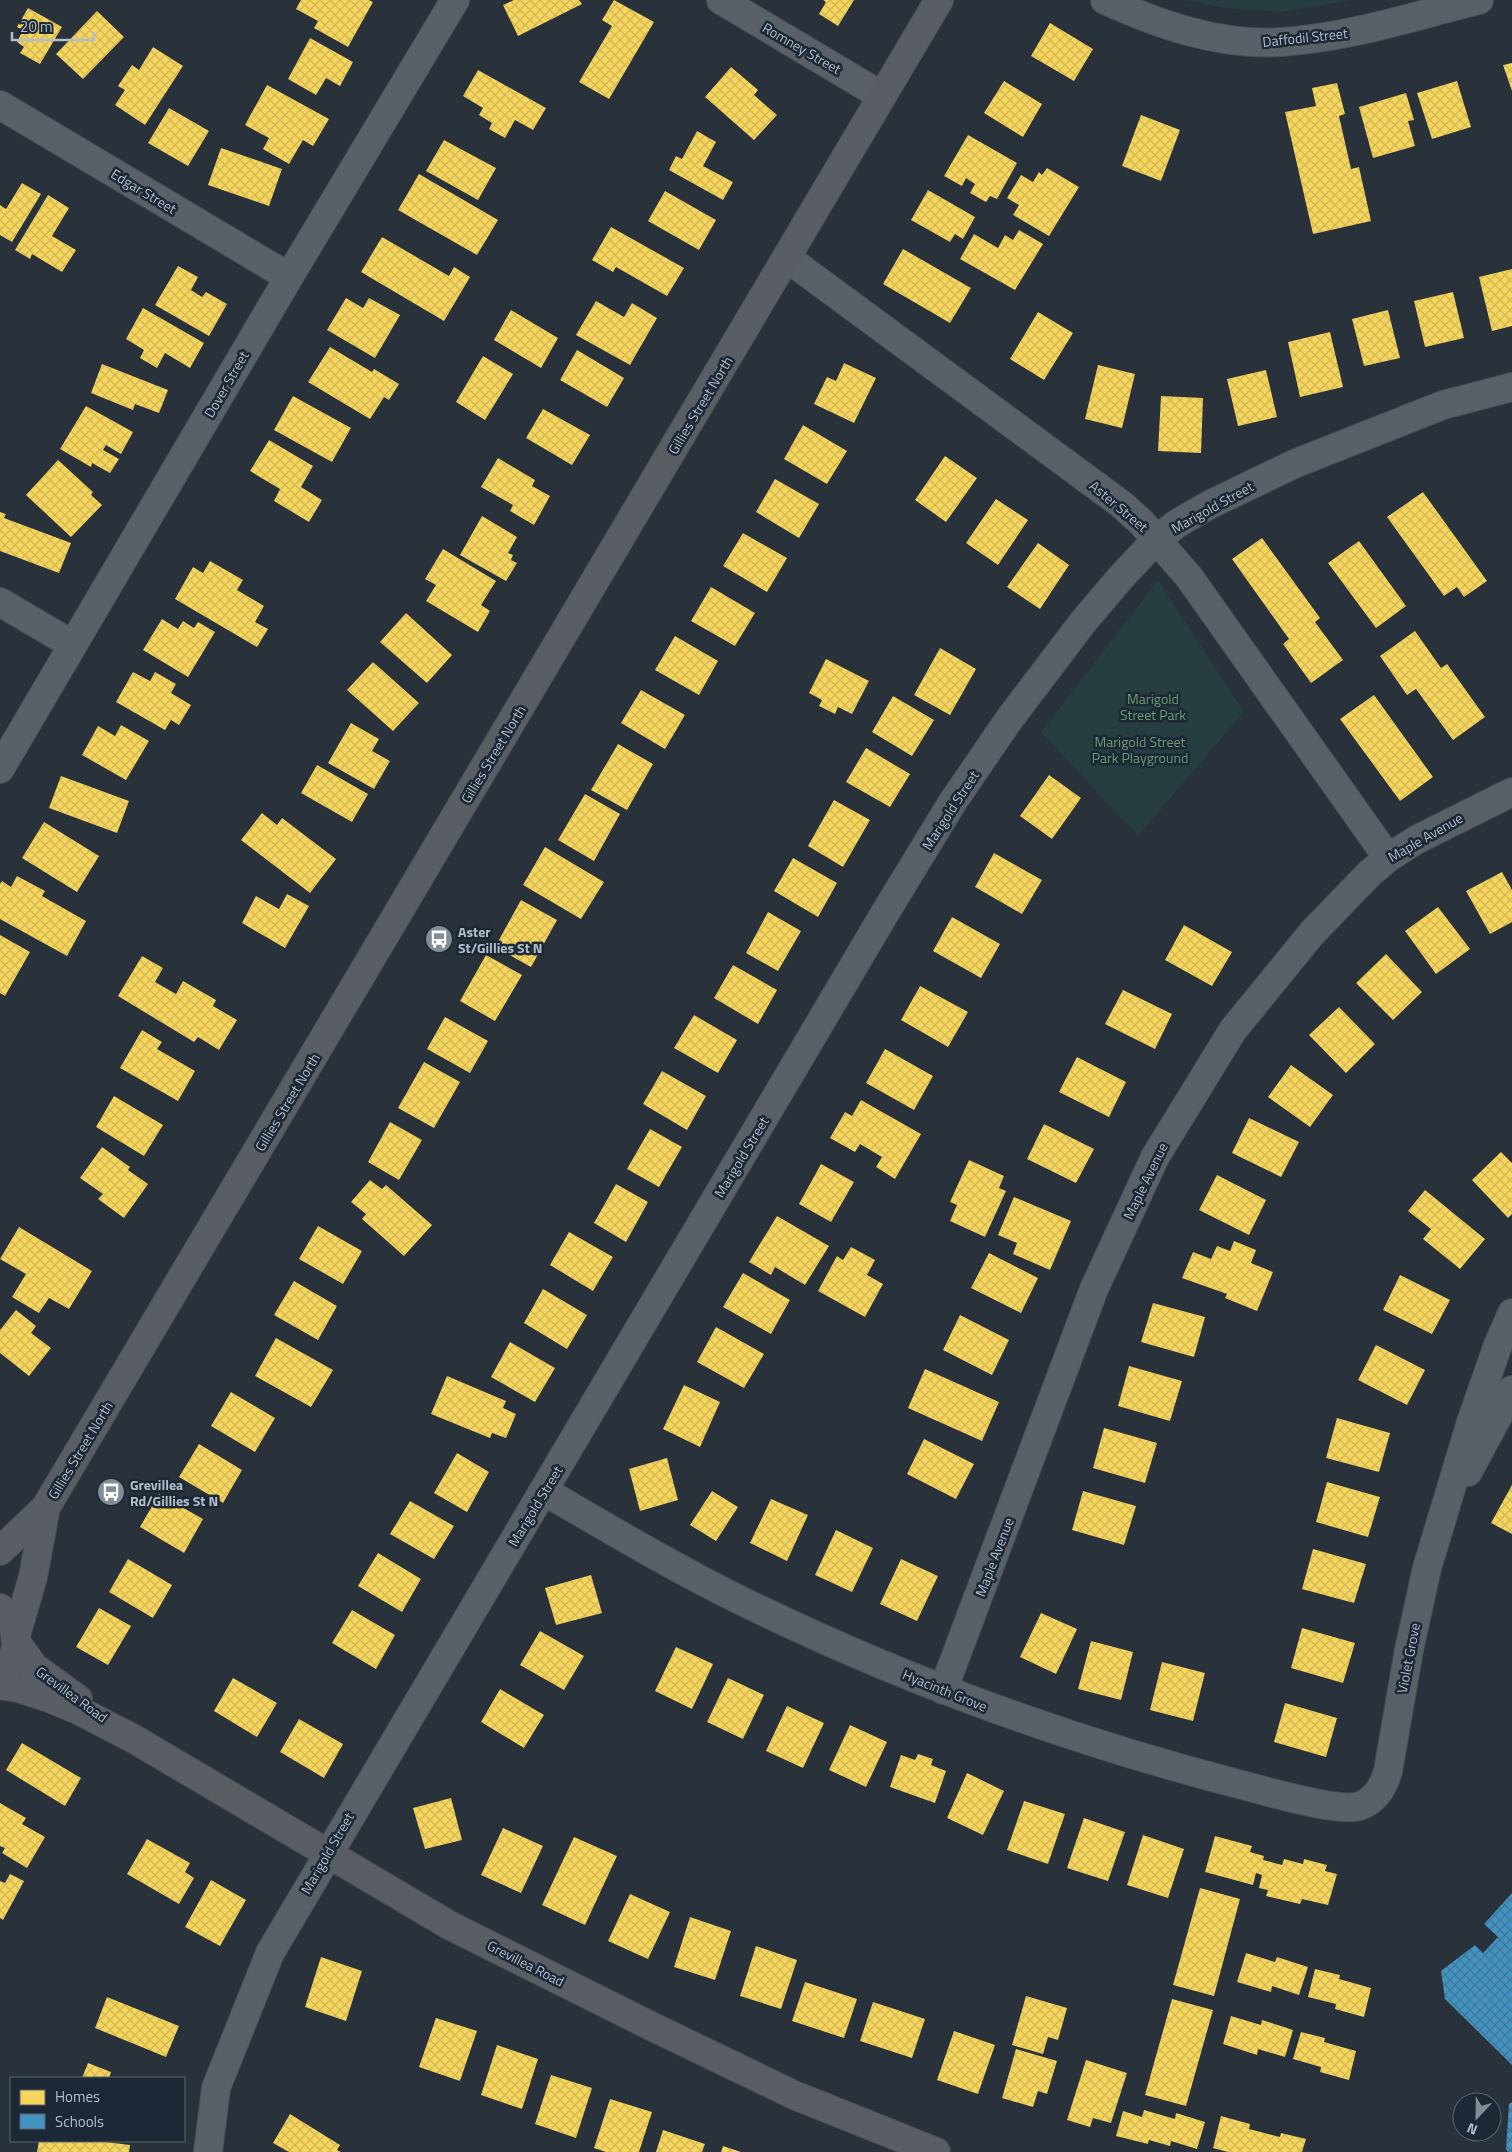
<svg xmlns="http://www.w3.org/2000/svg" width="1512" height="2152" font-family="'Titillium Web',sans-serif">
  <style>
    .park { fill: #263e40 }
    .homes { fill: url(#homes-cross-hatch) }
    .schools { fill: url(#schools-cross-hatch) }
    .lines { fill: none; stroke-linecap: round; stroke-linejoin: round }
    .street-casing { stroke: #484d54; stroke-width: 30 }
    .secondary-casing { stroke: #484d54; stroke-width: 30 }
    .street { stroke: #5a6067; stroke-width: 28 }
    .secondary { stroke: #595e65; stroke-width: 28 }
    .labels { text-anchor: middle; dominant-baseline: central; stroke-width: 5; stroke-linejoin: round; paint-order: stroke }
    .street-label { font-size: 14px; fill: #b3becb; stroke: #1c2835 }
    .park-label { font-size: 14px; fill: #699d71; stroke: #1c2835 }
    .poi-label { font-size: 14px; font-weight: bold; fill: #b3becb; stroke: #1c2835; text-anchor: start }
  </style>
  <defs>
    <pattern id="homes-cross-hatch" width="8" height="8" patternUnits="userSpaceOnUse" patternTransform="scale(1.25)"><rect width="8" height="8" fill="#f6d55c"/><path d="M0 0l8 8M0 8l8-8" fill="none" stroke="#d0b656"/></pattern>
    <pattern id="schools-cross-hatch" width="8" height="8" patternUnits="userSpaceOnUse" patternTransform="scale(1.25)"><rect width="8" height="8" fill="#4393c3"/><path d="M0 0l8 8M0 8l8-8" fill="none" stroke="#3f789b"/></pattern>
  </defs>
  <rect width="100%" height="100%" fill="#29313a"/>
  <path class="park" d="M1186,0H1351L1281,12L1224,8Z
    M1158,580L1244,712L1138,836L1041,732Z"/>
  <path class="homes" d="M301,0H369L373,2L348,47L314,28L318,21L296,9Z
    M514,0H579L582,4L518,36L503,5Z
    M614,0L654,22L609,99L579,82L612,26L602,20Z
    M823,0H854L838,26L819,14L826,2Z
    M28,8L62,27L40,64L20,53L24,47L17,42L23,30L17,27Z
    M97,11L124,37L83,79L56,54Z
    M1050,23L1093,49L1074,81L1031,56Z
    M310,38L353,62L340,86L326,78L316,95L288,79Z
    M153,47L183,66L145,125L115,105L125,90L118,86L132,65L139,70Z
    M1512,63V91L1503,65Z
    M731,67L758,90L754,95L777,115L754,140L705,97Z
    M478,70L546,108L533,130L515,120L505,138L489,129L492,123L479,115L483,108L463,96Z
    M1004,81L1042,104L1023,137L984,113Z
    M1457,81L1471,127L1432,139L1417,93Z
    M1337,83L1345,114L1339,116L1351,169L1359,167L1371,221L1313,234L1285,112L1316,106L1312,88Z
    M267,85L329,119L313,146L303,140L289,164L263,149L269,138L245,125Z
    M1406,93L1414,120L1408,121L1415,146L1373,158L1359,107Z
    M169,108L209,131L188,166L148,143Z
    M1141,115L1180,130L1161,181L1122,166Z
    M697,131L716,142L703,166L733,182L723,200L669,170L676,156L682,159Z
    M968,135L1017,163L997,199L990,196L986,202L970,193L975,184L966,178L962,186L944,176Z
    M444,140L496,168L478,200L426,171Z
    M221,148L282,169L269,206L208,185Z
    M1047,168L1079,187L1049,236L1013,215L1019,205L1007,198L1021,175L1033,182L1039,172L1042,175Z
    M419,174L498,220L477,255L398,210Z
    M22,183L41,194L12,242L0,235V205L6,209Z
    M928,190L975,217L963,239L955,234L950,242L911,220Z
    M665,191L716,220L699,250L648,221Z
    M48,195L69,208L52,236L76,250L62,272L32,254L30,259L15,250Z
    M611,227L684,268L667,296L616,267L613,272L592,260Z
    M1019,230L1043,244L1015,290L960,259L974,234L998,248L1005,235L1013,240Z
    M382,237L449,276L454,267L470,277L444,321L361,272Z
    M903,249L971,288L950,323L883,284Z
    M178,266L198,277L191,290L202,297L206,292L227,304L209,336L155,305Z
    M1512,269V326L1492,331L1479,277Z
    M1453,292L1464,338L1425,347L1414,301Z
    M346,298L363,308L369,298L400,315L375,358L327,330Z
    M596,301L624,317L632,303L657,318L630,365L576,335Z
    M143,308L204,343L190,368L165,353L157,368L140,358L144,350L126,339Z
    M511,310L558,338L541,368L494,340Z
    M1388,310L1400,358L1364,366L1352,319Z
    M1038,312L1073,333L1044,380L1010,359Z
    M1330,332L1343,387L1300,397L1288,342Z
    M330,347L372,372L374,369L399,384L389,400L384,397L370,419L308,382Z
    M577,350L624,378L607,407L560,380Z
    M483,356L513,374L485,420L456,402Z
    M844,363L876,378L854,423L814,404L827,377L836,381Z
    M102,364L168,390L159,413L135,404L133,410L91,393Z
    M1098,365L1135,374L1122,428L1085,419Z
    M1266,370L1277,417L1238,426L1227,379Z
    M293,396L351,428L332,462L274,430Z
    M1161,396L1203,398L1201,453L1158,451Z
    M86,406L133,432L121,454L106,445L103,450L119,459L110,473L92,463L91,467L60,449Z
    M543,409L590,435L572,465L526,438Z
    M803,425L847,451L827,484L784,459Z
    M269,440L313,466L301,487L322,500L309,522L274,501L280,489L250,471Z
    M945,456L977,478L946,522L915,500Z
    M498,458L535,480L532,486L550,496L534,525L510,511L513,505L481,487Z
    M58,460L93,492L91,495L102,505L71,537L26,495Z
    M775,479L819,504L799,538L756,512Z
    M1423,492L1487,581L1464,597L1457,587L1444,596L1387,517Z
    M996,499L1028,520L998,565L966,543Z
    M0,512L6,514L4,518L71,543L59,573L0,551Z
    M482,516L517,537L508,553L513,555L511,560L517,563L506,581L460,555Z
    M743,533L787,558L767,592L723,566Z
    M1262,538L1320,618L1315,622L1343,660L1311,683L1283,644L1289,639L1232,559Z
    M1359,541L1406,606L1376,628L1328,563Z
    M1038,543L1069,565L1040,609L1007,587Z
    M443,549L496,581L481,605L490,611L478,632L426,601L436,585L425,579Z
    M210,561L243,580L237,590L264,606L255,622L268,629L257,647L175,599L193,567L203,573Z
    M711,587L755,613L735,646L691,621Z
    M406,613L452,655L427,683L380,642Z
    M162,619L178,629L183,621L194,628L198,622L215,632L188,677L143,650Z
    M1415,631L1441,668L1447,664L1485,717L1453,740L1416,689L1407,695L1380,656Z
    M675,636L718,661L699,695L655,670Z
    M940,648L976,669L950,715L914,695Z
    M826,659L869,681L852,714L838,707L835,714L819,706L822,700L809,693Z
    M373,662L419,703L393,731L347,690Z
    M133,672L150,681L155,672L176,684L171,693L191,705L179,725L171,720L165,730L116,702Z
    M641,690L685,715L665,749L621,723Z
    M1374,695L1433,777L1400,801L1340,719Z
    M893,696L934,720L912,756L872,732Z
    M351,723L379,739L372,751L390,761L374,789L328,763Z
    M121,725L149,741L126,780L82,755L98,726L115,736Z
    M618,744L653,764L627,810L591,790Z
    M866,748L910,774L890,807L846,782Z
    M317,765L368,794L352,822L301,793Z
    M1049,775L1081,798L1052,839L1020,816Z
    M61,776L129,801L117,833L49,808Z
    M585,794L620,814L594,861L558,840Z
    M834,800L870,820L843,867L808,846Z
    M262,813L277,825L282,818L336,859L310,893L241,840Z
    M44,822L99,856L77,892L22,858Z
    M545,847L604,882L581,919L523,885Z
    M994,853L1042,880L1022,914L975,887Z
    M793,858L837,883L818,917L774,891Z
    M1502,872L1512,890V922L1490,934L1466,891Z
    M17,876L45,891L42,896L86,921L67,956L0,919V884L2,881L11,887Z
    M287,894L309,906L285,948L242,923L256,896L279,909Z
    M521,900L557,920L531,967L495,947Z
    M1438,907L1470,949L1436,974L1405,931Z
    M768,912L801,931L778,971L746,953Z
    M952,917L1000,944L981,978L933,951Z
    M1184,925L1232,952L1212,986L1165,960Z
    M0,935L30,952L5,996L0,993Z
    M1386,954L1422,992L1393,1020L1356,983Z
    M486,955L522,975L495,1021L460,1001Z
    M142,956L163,968L155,982L176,994L183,981L216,1000L213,1006L237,1020L219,1050L198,1037L194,1042L118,996Z
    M733,965L777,990L758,1024L714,998Z
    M920,986L968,1012L948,1047L901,1020Z
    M1123,990L1172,1014L1155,1049L1105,1024Z
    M1339,1007L1375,1044L1346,1073L1309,1035Z
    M694,1015L737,1040L718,1073L674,1048Z
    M445,1017L488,1041L470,1073L427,1049Z
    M142,1030L162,1042L157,1049L195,1071L178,1101L120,1068Z
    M885,1049L933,1076L914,1110L866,1083Z
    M1077,1057L1126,1082L1109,1117L1059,1092Z
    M424,1062L460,1082L434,1128L398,1108Z
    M1291,1065L1333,1095L1310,1127L1268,1097Z
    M662,1071L706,1096L687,1130L643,1104Z
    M114,1096L163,1125L144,1156L96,1127Z
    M861,1100L921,1134L895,1179L876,1167L882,1157L860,1144L855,1152L830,1138L845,1112L852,1116Z
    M1249,1118L1299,1142L1281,1177L1232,1153Z
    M390,1122L422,1140L399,1180L368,1162Z
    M1044,1124L1094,1149L1076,1183L1027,1159Z
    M650,1129L682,1147L659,1187L627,1169Z
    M102,1147L130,1167L128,1170L148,1184L124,1218L98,1199L103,1194L80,1178Z
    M1501,1152L1512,1163V1214L1508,1218L1472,1180Z
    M969,1160L1004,1176L999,1188L1006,1191L985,1237L950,1221L957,1205L950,1202Z
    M821,1164L854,1182L831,1222L799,1204Z
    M1217,1175L1266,1200L1249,1235L1199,1210Z
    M370,1180L382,1189L386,1185L432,1225L404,1256L362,1219L366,1214L351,1202Z
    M616,1184L648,1202L626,1242L594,1223Z
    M1425,1190L1485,1239L1460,1269L1423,1239L1431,1229L1408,1211Z
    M1014,1197L1071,1221L1050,1270L1013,1254L1017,1243L998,1235Z
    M777,1216L829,1246L805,1285L775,1267L771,1275L749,1262Z
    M318,1226L362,1251L343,1284L299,1259Z
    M19,1227L92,1271L69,1309L49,1298L39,1313L12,1297L26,1274L0,1259Z
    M569,1232L613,1257L593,1291L550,1265Z
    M1234,1241L1256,1250L1251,1263L1273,1272L1257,1311L1225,1298L1227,1294L1182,1278L1193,1252L1211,1259L1217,1246L1230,1251Z
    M851,1247L875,1260L867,1275L883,1284L865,1317L818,1291L837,1256L843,1260Z
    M989,1253L1038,1278L1021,1313L971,1288Z
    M743,1273L790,1300L771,1334L723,1307Z
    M1400,1275L1450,1300L1432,1334L1383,1310Z
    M294,1281L337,1306L318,1340L274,1315Z
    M543,1289L587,1315L567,1349L524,1323Z
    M1153,1303L1205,1317L1194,1357L1141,1342Z
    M16,1310L36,1326L31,1333L51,1348L29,1376L0,1353V1330Z
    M960,1315L1009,1340L992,1375L943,1350Z
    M716,1327L764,1354L744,1388L697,1362Z
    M276,1338L333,1370L311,1407L255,1376Z
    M510,1342L555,1368L535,1402L491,1377Z
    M1376,1345L1425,1370L1407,1405L1358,1380Z
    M1129,1366L1182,1381L1170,1421L1118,1406Z
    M925,1369L999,1402L982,1441L908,1408Z
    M447,1376L506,1401L503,1408L516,1414L506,1438L492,1433L490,1438L431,1414Z
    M684,1385L720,1402L700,1447L663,1429Z
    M231,1392L275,1418L255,1452L211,1426Z
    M1337,1418L1390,1433L1379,1472L1326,1458Z
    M1104,1428L1157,1443L1145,1483L1093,1468Z
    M924,1439L974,1464L956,1499L907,1474Z
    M199,1444L242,1470L223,1503L179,1477Z
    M457,1453L489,1472L467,1512L434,1493Z
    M667,1458L678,1500L640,1511L629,1469Z
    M1327,1482L1380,1497L1368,1537L1316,1522Z
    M1512,1485V1534L1491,1523Z
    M712,1491L738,1507L716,1541L690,1525Z
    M1083,1491L1136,1506L1124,1545L1072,1530Z
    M159,1494L203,1519L184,1553L140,1527Z
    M771,1499L808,1515L787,1561L750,1543Z
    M410,1501L454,1526L434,1559L390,1534Z
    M836,1530L873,1548L852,1592L815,1575Z
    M1313,1549L1366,1564L1354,1603L1302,1589Z
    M378,1553L421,1579L402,1612L358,1586Z
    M128,1559L172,1585L153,1618L109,1592Z
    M901,1559L938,1576L917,1621L880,1604Z
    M591,1575L602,1613L556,1625L545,1588Z
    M99,1608L131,1626L108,1665L76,1647Z
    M352,1610L395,1635L376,1669L332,1643Z
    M1041,1613L1077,1629L1056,1674L1020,1657Z
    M1302,1628L1355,1643L1343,1683L1291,1668Z
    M540,1631L584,1656L564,1690L520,1665Z
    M1091,1641L1133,1652L1121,1700L1078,1689Z
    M676,1647L713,1664L692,1709L655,1691Z
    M1162,1662L1205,1673L1193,1721L1150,1710Z
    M233,1678L277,1703L257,1737L214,1711Z
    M728,1678L764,1695L743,1739L707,1722Z
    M500,1689L544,1715L524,1748L481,1722Z
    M1285,1703L1337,1718L1326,1757L1274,1742Z
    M787,1706L824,1723L803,1768L766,1751Z
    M299,1719L343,1744L324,1778L280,1752Z
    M850,1725L887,1742L866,1787L829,1770Z
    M22,1743L81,1778L65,1806L6,1770Z
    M918,1754L933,1759L931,1765L946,1771L935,1803L890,1787L901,1755L915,1760Z
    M967,1773L1004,1791L983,1835L947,1818Z
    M451,1798L462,1840L425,1849L413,1808Z
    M1024,1801L1065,1814L1048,1864L1007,1850Z
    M0,1803L26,1818L22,1824L45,1837L27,1868L2,1853L5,1848L0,1846Z
    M1084,1818L1125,1832L1108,1881L1067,1868Z
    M503,1828L543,1846L521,1893L481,1875Z
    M1143,1835L1184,1849L1168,1898L1127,1885Z
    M1215,1836L1252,1846L1250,1852L1264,1856L1263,1860L1282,1865L1284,1859L1303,1864L1304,1859L1327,1865L1325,1871L1337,1874L1328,1905L1302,1899L1300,1904L1266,1896L1268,1890L1259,1888L1262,1875L1256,1873L1253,1885L1205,1872Z
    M574,1837L617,1856L585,1925L542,1905Z
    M147,1839L190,1863L185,1872L194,1878L179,1904L127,1874Z
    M10,1874L24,1881L3,1920L0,1918V1881L5,1883Z
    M211,1880L246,1900L220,1946L185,1927Z
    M1200,1888L1240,1899L1214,1996L1173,1985Z
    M630,1894L670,1912L648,1959L608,1941Z
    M690,1917L731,1931L715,1980L674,1967Z
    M756,1946L797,1960L781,2009L740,1996Z
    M1246,1953L1275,1962L1277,1957L1308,1967L1299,1995L1272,1986L1271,1992L1237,1982Z
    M321,1957L362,1971L346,2021L305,2007Z
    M1315,1969L1340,1975L1339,1979L1371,1988L1364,2017L1335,2009L1336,2004L1308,1997Z
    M805,1982L857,1999L844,2038L792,2021Z
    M1026,1996L1067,2008L1058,2040L1048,2037L1043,2054L1012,2045Z
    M107,1997L179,2026L166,2057L95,2028Z
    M1172,1999L1213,2010L1186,2106L1145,2095Z
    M873,2002L925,2019L912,2058L860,2041Z
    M1231,2016L1261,2025L1262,2020L1293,2030L1285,2057L1258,2049L1257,2055L1223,2044Z
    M436,2018L477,2031L460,2081L419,2067Z
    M954,2031L995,2045L978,2094L937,2080Z
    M1301,2032L1325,2038L1324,2042L1356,2051L1349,2080L1320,2072L1321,2067L1293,2059Z
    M497,2045L538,2059L522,2109L481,2095Z
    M1016,2049L1057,2061L1047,2094L1038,2091L1033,2107L1002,2098Z
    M1086,2060L1127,2073L1111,2123L1093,2118L1090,2127L1067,2120Z
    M88,2063L111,2072L109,2078H82Z
    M551,2075L592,2088L576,2138L535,2124Z
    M610,2099L652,2112L639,2152H606L594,2148Z
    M1144,2110L1175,2119L1176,2113L1205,2122L1197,2149L1171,2141L1170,2146L1149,2140L1148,2144L1116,2136L1123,2111L1142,2117Z
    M290,2114L340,2145L337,2150L341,2152H289L273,2143Z
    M1221,2116L1250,2124L1249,2129L1280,2137L1281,2133L1306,2139L1302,2152H1228L1213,2148Z
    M663,2130L705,2144L702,2152H656Z
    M39,2141H98L130,2145L129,2152H37Z
    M723,2146L741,2152H721Z"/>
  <path class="schools" d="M1512,1893V2065L1445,1999L1441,1971L1475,1945L1483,1953L1498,1937L1484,1924Z
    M1512,2102V2152H1508L1506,2149L1509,2104Z"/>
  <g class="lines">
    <g class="street-casing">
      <path id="street" d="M721,0L882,96
        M1105,0C1160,25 1220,46 1281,42C1348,38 1414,16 1479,0
        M0,105L289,277
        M787,258L1121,504L1141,522L1189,577L1388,858
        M0,602L73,645
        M0,769L289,277L455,0
        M1468,1472L1512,1390
        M544,1491C611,1530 678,1570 748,1604C906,1681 1071,1741 1242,1785C1266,1791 1339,1813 1360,1806C1376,1800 1384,1785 1388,1771L1409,1650L1427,1568L1471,1422L1498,1345L1512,1313
        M943,1690L1094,1289L1155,1157L1233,1030L1312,933L1370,873L1388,858L1416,840L1512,792
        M208,2152L216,2088L270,1953L885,913L952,803L1008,721L1083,622L1123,575L1157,539L1178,523L1209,505L1294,464L1443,405L1512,387"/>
    </g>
    <g class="secondary-casing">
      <path id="secondary" d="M0,1551L46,1507L939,0
        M0,1608C20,1627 22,1657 0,1676
        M16,1635L33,1577L46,1507
        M16,1642L34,1667L78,1699
        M0,1685L18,1688L49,1698L78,1710L134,1739L449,1925L651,2026L794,2095L936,2152"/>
    </g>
    <use href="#street" class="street"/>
    <use href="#secondary" class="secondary"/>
  </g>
  <defs>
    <g id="bus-disc" transform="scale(1.4375)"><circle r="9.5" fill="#838d98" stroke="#1c2835"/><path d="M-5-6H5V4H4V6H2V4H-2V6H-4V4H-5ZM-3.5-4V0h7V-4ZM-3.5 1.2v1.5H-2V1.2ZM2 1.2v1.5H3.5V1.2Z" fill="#fff"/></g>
  </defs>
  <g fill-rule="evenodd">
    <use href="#bus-disc" x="439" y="939"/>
    <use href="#bus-disc" x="111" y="1492"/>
  </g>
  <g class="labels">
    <g class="street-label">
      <text transform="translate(1305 37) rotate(-6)">Daffodil Street</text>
      <text transform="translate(802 48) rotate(30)">Romney Street</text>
      <text transform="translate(144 191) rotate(31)">Edgar Street</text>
      <text transform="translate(226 384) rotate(-60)">Dover Street</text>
      <text transform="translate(700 405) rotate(-59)">Gillies Street North</text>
      <text transform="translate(1119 506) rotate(40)">Aster Street</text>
      <text transform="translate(1212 507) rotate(-29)">Marigold Street</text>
      <text transform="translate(493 754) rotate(-59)">Gillies Street North</text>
      <text transform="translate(950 810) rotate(-57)">Marigold Street</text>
      <text transform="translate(1425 837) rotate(-30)">Maple Avenue</text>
      <text transform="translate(287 1102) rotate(-59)">Gillies Street North</text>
      <text transform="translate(741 1157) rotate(-59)">Marigold Street</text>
      <text transform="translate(1145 1181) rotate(-64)">Maple Avenue</text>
      <text transform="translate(80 1450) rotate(-59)">Gillies Street North</text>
      <text transform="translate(535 1506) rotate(-59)">Marigold Street</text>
      <text transform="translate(994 1557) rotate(-69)">Maple Avenue</text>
      <text transform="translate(1408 1658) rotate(-79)">Violet Grove</text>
      <text transform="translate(945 1690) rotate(22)">Hyacinth Grove</text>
      <text transform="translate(72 1694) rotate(36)">Grevillea Road</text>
      <text transform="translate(327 1853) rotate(-60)">Marigold Street</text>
      <text transform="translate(526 1963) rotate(27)">Grevillea Road</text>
    </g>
    <g class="park-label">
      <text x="1153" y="698">Marigold<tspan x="1153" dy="16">Street Park</tspan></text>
      <text x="1140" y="741">Marigold Street<tspan x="1140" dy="16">Park Playground</tspan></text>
    </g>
    <g class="poi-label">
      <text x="458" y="931">Aster<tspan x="458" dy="16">St/Gillies St N</tspan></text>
      <text x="130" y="1484">Grevillea<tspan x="130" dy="16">Rd/Gillies St N</tspan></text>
    </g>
  </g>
  <rect x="10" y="2077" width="175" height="65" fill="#1c2835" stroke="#586471"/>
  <rect x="20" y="2090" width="25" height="15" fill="#f6d55c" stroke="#586471"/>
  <text x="55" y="2102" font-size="15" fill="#b3becb">Homes</text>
  <rect x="20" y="2114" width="25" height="15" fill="#4393c3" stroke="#586471"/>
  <text x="55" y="2127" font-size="15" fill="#b3becb">Schools</text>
  <g transform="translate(1477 2117) rotate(202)"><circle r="24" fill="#1c2835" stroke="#586471"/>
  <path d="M0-4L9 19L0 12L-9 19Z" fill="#838d98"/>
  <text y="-8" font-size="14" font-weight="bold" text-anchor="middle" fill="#b3becb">N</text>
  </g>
  <path d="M12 32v8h82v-8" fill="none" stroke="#b3becb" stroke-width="2.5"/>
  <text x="20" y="32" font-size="15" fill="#b3becb" stroke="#1c2835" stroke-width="4" paint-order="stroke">20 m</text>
</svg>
